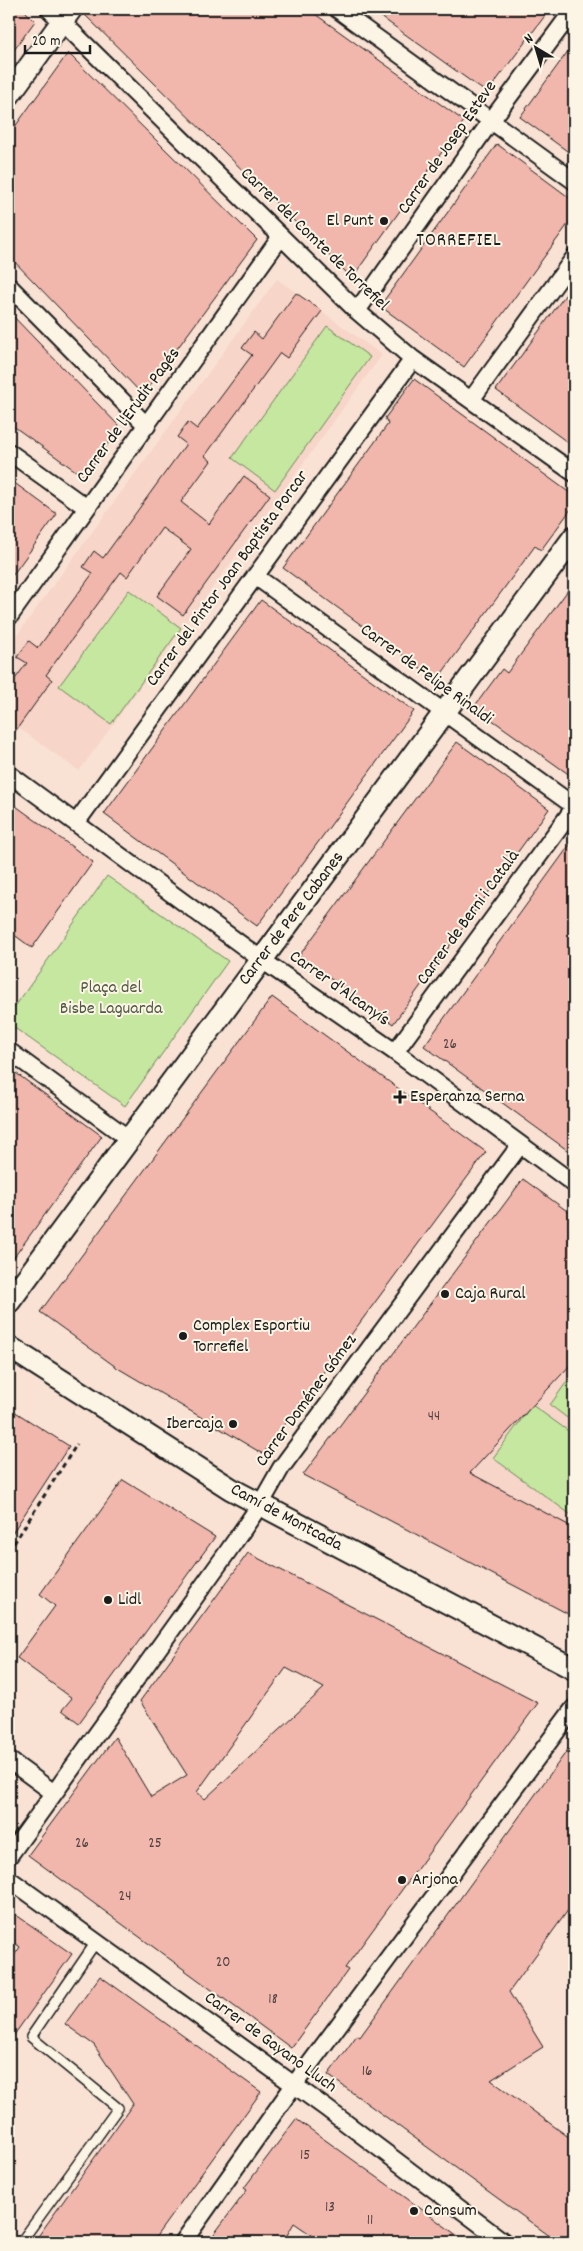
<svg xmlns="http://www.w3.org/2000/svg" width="583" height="2251" font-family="Dekko,sans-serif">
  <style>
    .built { fill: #f7d5c8 }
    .green { fill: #c5e7a0; stroke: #70825e }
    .building { fill: #f1b6ac; stroke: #1c1c1c; fill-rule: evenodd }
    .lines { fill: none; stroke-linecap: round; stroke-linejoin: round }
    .service-casing { stroke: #1c1c1c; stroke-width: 12 }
    .minor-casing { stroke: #1c1c1c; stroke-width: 20 }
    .tertiary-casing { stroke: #1c1c1c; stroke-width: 25 }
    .path { stroke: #1c1c1c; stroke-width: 3; stroke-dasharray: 5 4; stroke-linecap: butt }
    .service { stroke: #fcf5e5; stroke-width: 9 }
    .minor { stroke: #fcf5e5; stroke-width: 16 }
    .tertiary { stroke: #fcf5e5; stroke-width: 21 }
    .poi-dot { fill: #1c1c1c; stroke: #fcf5e5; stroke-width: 2 }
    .labels { text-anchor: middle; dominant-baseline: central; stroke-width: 4; stroke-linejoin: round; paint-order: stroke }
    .number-label { font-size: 15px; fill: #514240 }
    .street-label { font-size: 18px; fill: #1c1c1c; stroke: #fcf5e5 }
    .poi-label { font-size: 18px; fill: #1c1c1c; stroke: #fcf5e5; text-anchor: start }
    .park-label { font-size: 18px; fill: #4f5944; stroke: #fcf5e5 }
    .neighbourhood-label { font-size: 19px; letter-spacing: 1px; fill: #1c1c1c; stroke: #fcf5e5 }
  </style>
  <rect width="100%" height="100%" fill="#f9e2d4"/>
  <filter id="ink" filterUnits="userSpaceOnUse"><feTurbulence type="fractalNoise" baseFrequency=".02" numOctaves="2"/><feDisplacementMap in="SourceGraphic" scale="10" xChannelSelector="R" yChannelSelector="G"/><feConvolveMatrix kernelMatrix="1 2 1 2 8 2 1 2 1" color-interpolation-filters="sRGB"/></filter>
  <g filter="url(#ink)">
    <path class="built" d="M277,279L382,355L79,771L9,721V646Z
      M574,1361V1528L470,1473Z"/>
    <path class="green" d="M327,326L370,357L275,490L232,458Z
      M129,590L181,628L111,724L59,686Z
      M107,876L228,961L125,1106L9,1024V1015Z
      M574,1372V1423L550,1405Z
      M532,1405L574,1435V1517L493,1458Z"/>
    <path class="building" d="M9,9H23L35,21L9,57Z
      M83,9H308L464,121L352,278L83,13Z
      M370,9H550L487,93Z
      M574,43V156L520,117Z
      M68,53L257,240L143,395L9,256V135Z
      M497,144L574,201V216L464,367L380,306Z
      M574,283V447L496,390Z
      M296,293L322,311L287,358L280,353L205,456L211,461L181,502L209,524L244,476L270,495L183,615L157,596L191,549L162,528L127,577L121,572L56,661L46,675L52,680L9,740V687L27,663L17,657L29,641L38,648L93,573L83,567L94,551L103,558L186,444L177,437L188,422L197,429L252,355L242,348L254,332L262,339Z
      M9,312L120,427L84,477L9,423Z
      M414,379L574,496V505L541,550L535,546L437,680L283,568L388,424L385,418Z
      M9,479L57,514L9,580Z
      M574,582V778L474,707L502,669L507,673Z
      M261,600L414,711L257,926L104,814Z
      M457,742L549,809L393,1024L299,956Z
      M9,801L93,862L32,948L9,931Z
      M574,839V1155L424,1046Z
      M272,997L486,1152L263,1454L116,1367L40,1312Z
      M9,1068L102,1136L9,1264Z
      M523,1179L574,1216V1361L470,1473L574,1528V1617L303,1475Z
      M9,1408L69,1446L9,1538Z
      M123,1480L215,1537L79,1723L62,1710L72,1698L17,1658L55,1606L40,1594Z
      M248,1553L538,1703L345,1968L348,1970L291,2048L28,1855L115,1737L151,1797L187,1775L140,1701ZM286,1668L324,1688L205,1799L197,1792Z
      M574,1741V1902L509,1992L543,2047L491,2080L574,2141V2242H558L328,2075L357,2035L360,2037Z
      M9,1910L72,1954L9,2042V1963L20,1947L9,1939Z
      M100,1976L261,2092L152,2242H34L133,2104L94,2045L65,2024Z
      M296,2119L409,2200L466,2242H322L294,2223L283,2242H208L247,2190L244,2188Z"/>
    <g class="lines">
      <g class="service-casing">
        <path id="service" d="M21,2242L118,2108L31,2037L96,1942"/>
      </g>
      <g class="minor-casing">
        <path id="minor" d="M49,9L357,311L413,359L574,473
          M337,9L574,181
          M9,286L147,426
          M357,311L491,121L574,9
          M471,400L574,258
          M9,452L87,508
          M255,576L574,806
          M9,617L280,238
          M9,774L262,960L395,1052L574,1184
          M76,823L413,359
          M9,1051L129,1139
          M395,1052L574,808
          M9,1760L54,1793
          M9,1856L226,1554L260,1505L281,1468L520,1145
          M9,1879L326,2108L504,2242
          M183,2242L294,2085L574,1708"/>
      </g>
      <g class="tertiary-casing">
        <path id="tertiary" d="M9,95L71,9
          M9,1302L574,537
          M9,1347L231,1489L574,1669"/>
      </g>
      <path class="path" d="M9,1551L77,1444"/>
      <use href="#service" class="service"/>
      <use href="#minor" class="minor"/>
      <use href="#tertiary" class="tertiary"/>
    </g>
  </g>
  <g class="poi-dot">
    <circle cx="384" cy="221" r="5"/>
    <path d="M397.5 1089.5h5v5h5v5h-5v5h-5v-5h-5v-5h5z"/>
    <circle cx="445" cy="1294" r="5"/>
    <circle cx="183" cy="1336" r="5"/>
    <circle cx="233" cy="1424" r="5"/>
    <circle cx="108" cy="1600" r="5"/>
    <circle cx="402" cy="1880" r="5"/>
    <circle cx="414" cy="2211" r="5"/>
  </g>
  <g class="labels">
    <g class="number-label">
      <text x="450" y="1045">26</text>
      <text x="434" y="1417">44</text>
      <text x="82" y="1844">26</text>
      <text x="155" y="1844">25</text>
      <text x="125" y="1897">24</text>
      <text x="223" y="1963">20</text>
      <text x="273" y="2000">18</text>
      <text x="367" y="2072">16</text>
      <text x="305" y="2156">15</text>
      <text x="330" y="2208">13</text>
      <text x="370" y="2221">11</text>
    </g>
    <g class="street-label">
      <text transform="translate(448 148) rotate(-55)">Carrer de Josep Esteve</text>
      <text transform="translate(314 240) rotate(44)">Carrer del Comte de Torrefiel</text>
      <text transform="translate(129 416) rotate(-54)">Carrer de l'Erudit Pagés</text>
      <text transform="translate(228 579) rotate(-54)">Carrer del Pintor Joan Baptista Porcar</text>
      <text transform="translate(426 675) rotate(36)">Carrer de Felipe Rinaldi</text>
      <text transform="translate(469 918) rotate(-54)">Carrer de Berni i Català</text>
      <text transform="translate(292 919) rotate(-53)">Carrer de Pere Cabanes</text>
      <text transform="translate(339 989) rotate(35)">Carrer d'Alcanyís</text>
      <text transform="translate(307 1401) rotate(-54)">Carrer Doménec Gómez</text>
      <text transform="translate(286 1518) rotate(28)">Camí de Montcada</text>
      <text transform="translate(270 2043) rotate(36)">Carrer de Gayano Lluch</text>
    </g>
    <g class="poi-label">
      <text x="374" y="221" text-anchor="end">El Punt</text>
      <text x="410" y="1097">Esperanza Serna</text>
      <text x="455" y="1294">Caja Rural</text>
      <text x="193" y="1326">Complex Esportiu<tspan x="193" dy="21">Torrefiel</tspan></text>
      <text x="223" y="1424" text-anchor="end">Ibercaja</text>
      <text x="118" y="1600">Lidl</text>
      <text x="412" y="1880">Arjona</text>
      <text x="424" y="2211">Consum</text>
    </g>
    <g class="park-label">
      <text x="111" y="988">Plaça del<tspan x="111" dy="21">Bisbe Laguarda</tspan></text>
    </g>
    <g class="neighbourhood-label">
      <text x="459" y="241">TORREFIEL</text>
    </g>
  </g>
  <rect width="583" height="2251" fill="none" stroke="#fcf5e5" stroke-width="30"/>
  <rect x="15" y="15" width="553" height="2221" fill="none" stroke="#1c1c1c" stroke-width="2" filter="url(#ink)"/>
  <g transform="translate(536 48) rotate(322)" stroke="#fcf5e5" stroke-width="4" paint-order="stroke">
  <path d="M0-4L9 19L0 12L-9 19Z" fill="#1c1c1c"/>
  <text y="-8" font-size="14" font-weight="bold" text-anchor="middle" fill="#1c1c1c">N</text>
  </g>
  <path d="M25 45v8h65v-8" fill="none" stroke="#1c1c1c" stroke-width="2.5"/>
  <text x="32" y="45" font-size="15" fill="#1c1c1c" stroke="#fcf5e5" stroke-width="4" paint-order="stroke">20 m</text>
</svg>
